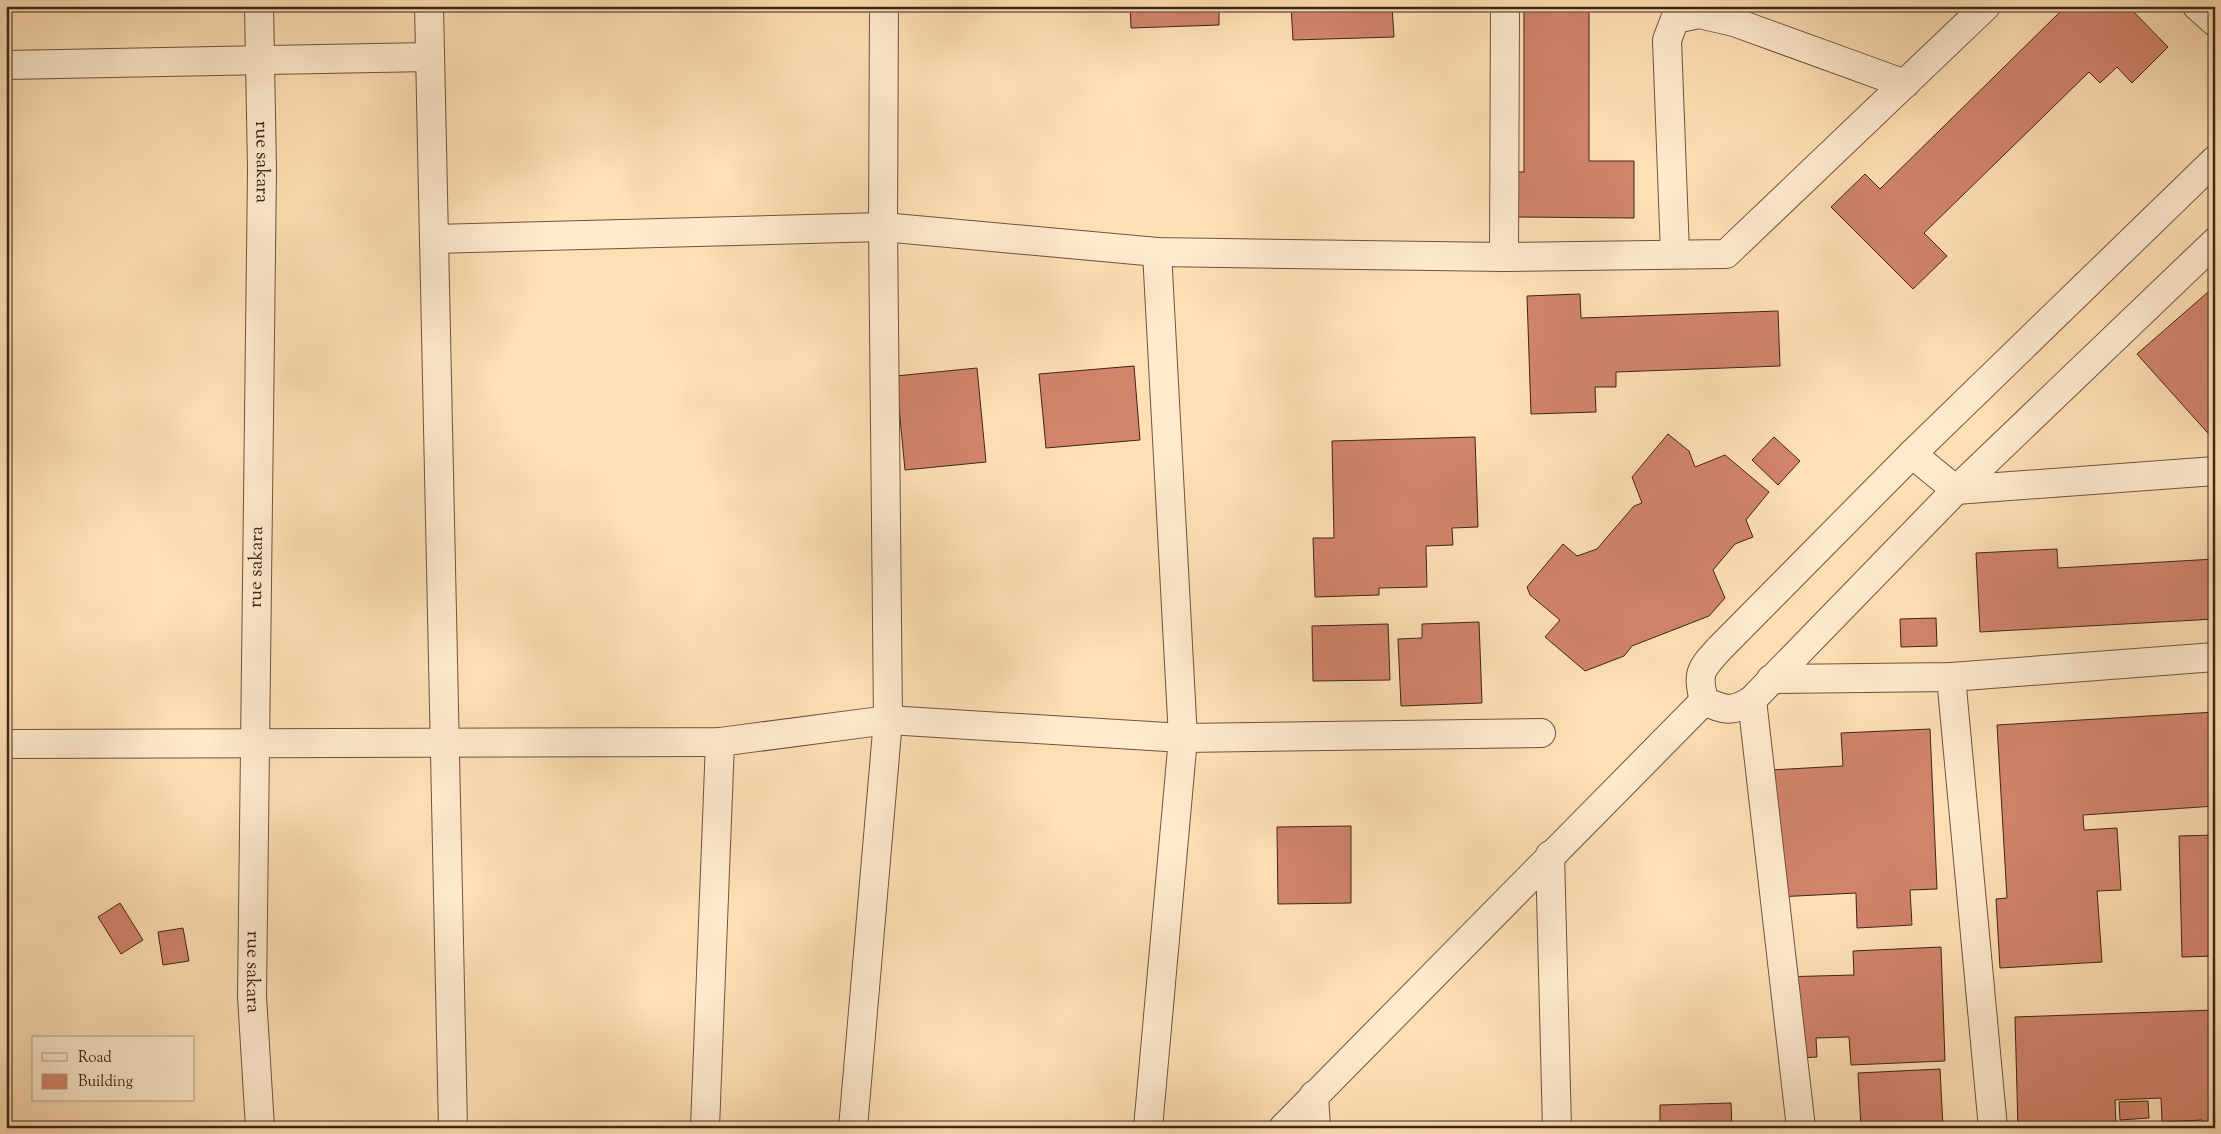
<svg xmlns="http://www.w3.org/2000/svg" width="2221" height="1134" font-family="'Sorts Mill Goudy',serif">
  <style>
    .building { fill: #d2846c; stroke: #3d251a }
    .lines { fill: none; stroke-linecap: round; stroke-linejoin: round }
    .minor-casing { stroke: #6e5440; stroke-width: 30 }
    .minor { stroke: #ffeace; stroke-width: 28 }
    .labels { text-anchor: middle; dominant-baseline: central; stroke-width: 4; stroke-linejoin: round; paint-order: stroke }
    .street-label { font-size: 19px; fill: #3d251a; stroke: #ffeace }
  </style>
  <rect width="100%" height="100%" fill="#ffdfb4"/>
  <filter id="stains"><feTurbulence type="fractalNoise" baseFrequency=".004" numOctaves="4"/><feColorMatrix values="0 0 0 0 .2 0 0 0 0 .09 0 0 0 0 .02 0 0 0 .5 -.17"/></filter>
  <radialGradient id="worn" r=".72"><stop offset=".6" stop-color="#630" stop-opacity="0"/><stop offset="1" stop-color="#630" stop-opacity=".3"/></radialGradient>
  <path class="building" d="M1130,6H1219V25L1131,28Z
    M1291,6H1392L1394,37L1293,40Z
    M1524,6H1589V161H1634V218L1513,217L1514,172H1524Z
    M2054,6H2128L2168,47L2132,83L2117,67L2100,83L2089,72L1924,233L1947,256L1913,289L1831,207L1865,174L1880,189L2060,12Z
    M2215,286V441L2137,354Z
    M1580,294L1581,318L1778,311L1780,366L1616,372V387H1595L1596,412L1531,414L1527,296Z
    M1134,366L1140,440L1046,448L1039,374Z
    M977,368L986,462L905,470L896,376Z
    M1668,434L1689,451L1695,467L1725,455L1769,492L1746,520L1753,537L1735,544L1713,570L1725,598L1709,616L1632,646L1624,656L1585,671L1545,637L1560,620L1530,595L1527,587L1563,544L1577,556L1597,549L1634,506L1642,503L1632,477Z
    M1475,437L1478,527L1452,528L1453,545L1426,546L1427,587L1379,588V595L1315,597L1313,538H1334L1332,441Z
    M1774,437L1800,461L1778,485L1752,460Z
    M2057,549L2058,568L2215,559V619L1980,632L1976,553Z
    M1936,618L1937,646L1901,647L1900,619Z
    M1479,622L1482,703L1401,706L1398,639L1422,638V624Z
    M1388,624L1390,680L1313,681L1312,626Z
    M2215,712V806L2083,815L2084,830L2117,828L2121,890L2097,891L2102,962L2000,968L1996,899L2007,898L1997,725Z
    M1930,729L1937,889L1910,890L1912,925L1857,928L1856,893L1777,897L1771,770L1843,766L1841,733Z
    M1351,826V903L1278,904L1277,827Z
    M2215,835V956L2182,957L2179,836Z
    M120,903L143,940L121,954L98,917Z
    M183,928L189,961L163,965L158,932Z
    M1941,947L1945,1061L1851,1065L1849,1037L1816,1038L1817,1057L1781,1059L1778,977L1854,975L1853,951Z
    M2215,1010V1128H2202V1120L2162,1122L2161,1098L2115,1100L2116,1128H2018L2015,1017Z
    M1940,1069L1943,1128H1861L1858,1073Z
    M2148,1101L2149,1118L2120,1120L2119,1102Z
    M1731,1103L1732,1128H1660V1105Z"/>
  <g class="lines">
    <g class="minor-casing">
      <g id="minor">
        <path id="s1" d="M259,6L262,170L252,996L260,1128"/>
        <path d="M429,6L453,1128"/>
        <path d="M2197,6L2215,22"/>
        <path d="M6,65L430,57"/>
        <path d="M2215,160L1912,454L1720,648C1700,670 1697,672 1704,701C1725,710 1732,713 1752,700L1956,490L2215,242"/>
        <path d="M434,239L883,227L1157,252L1504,257L1726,254L1986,6"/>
        <path d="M1675,254L1667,40L1675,19L1699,14L1734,22L1905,84"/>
        <path d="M1504,257L1505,6"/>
        <path d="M1912,454L1956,490L2215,471"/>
        <path d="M1951,677L1993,1128"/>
        <path d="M1771,679L1951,677L2215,657"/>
        <path d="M1752,700L1801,1128"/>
        <path d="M6,744L720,742L888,720L1183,738L1541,733"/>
        <path d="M1550,855L1557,1128"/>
        <path d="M1314,1095L1316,1128"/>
        <path d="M705,1128L720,742"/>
        <path d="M853,1128L888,720L883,227L884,6"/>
        <path d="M1148,1128L1183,738L1157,252"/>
        <path d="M1283,1128L1704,701"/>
      </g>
    </g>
    <use href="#minor" class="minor"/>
  </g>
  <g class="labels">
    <g class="street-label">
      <text stroke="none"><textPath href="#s1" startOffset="156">rue sakara</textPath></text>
      <text transform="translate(257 567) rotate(-89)">rue sakara</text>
      <text stroke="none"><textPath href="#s1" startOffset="966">rue sakara</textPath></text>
    </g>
  </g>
  <rect width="2221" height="1134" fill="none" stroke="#ffdfb4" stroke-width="25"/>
  <rect x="8" y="8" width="2206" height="1119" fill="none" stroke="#3d251a" stroke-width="2.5"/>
  <rect x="12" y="12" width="2196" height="1109" fill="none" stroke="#3d251a"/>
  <rect x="32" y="1036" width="162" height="65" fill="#ffeace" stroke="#b19b86"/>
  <rect x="42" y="1053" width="25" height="8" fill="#ffeace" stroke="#b19b86"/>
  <text x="78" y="1062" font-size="15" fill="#3d251a">Road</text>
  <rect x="42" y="1074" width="25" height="15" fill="#d2846c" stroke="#b19b86"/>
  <text x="78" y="1086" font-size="15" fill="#3d251a">Building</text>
  <rect width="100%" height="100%" filter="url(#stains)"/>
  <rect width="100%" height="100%" fill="url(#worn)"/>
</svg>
